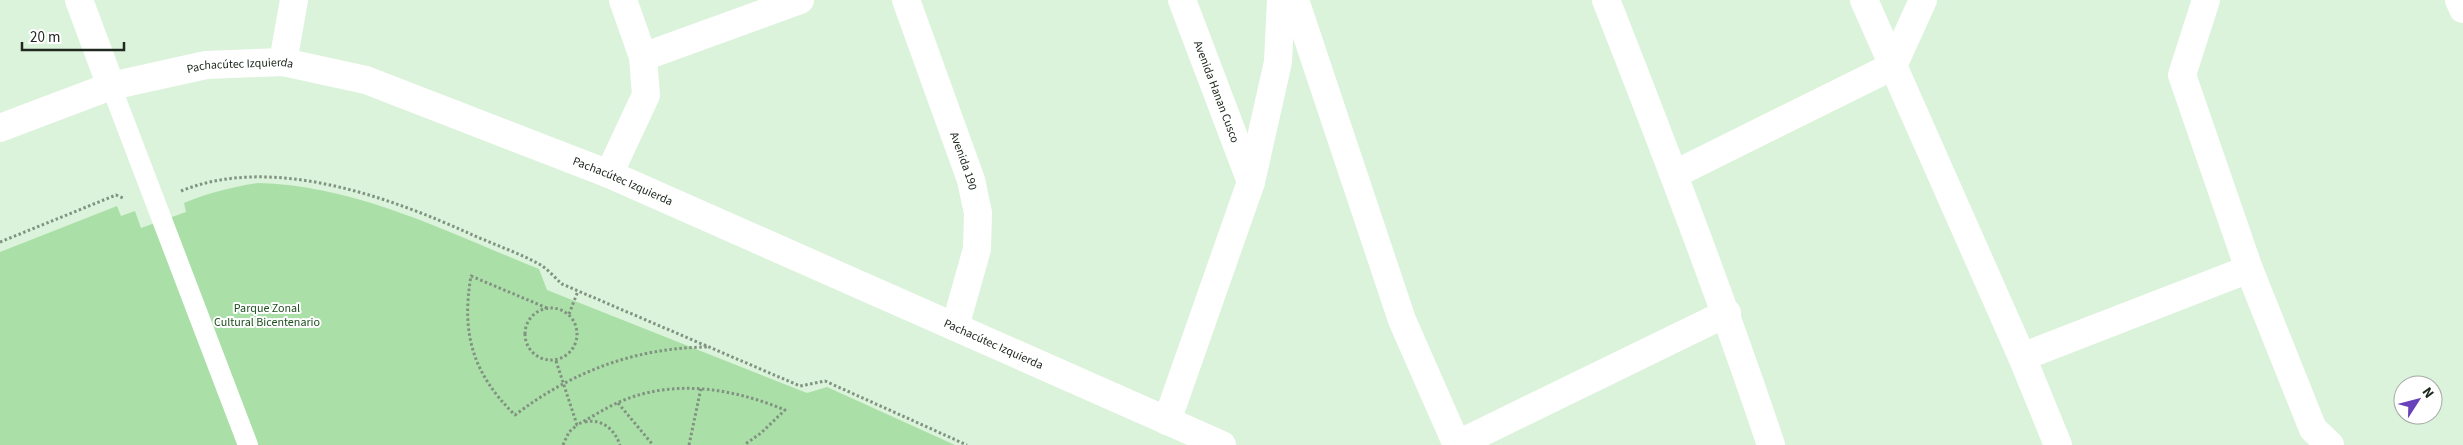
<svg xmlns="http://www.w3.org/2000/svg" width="2463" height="445" font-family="'Source Sans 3',sans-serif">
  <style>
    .green { fill: #aae0a8 }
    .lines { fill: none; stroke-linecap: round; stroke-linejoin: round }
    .path { stroke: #819281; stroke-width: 3; stroke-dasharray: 2.5 2.5; stroke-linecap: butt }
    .service { stroke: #fff; stroke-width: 20 }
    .minor { stroke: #fff; stroke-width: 28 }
    .tertiary { stroke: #fff; stroke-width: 28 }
    .secondary { stroke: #fff; stroke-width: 28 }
    .labels { text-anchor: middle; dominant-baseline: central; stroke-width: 4; stroke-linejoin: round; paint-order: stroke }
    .street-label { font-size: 12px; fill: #202920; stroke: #fff }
    .park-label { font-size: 12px; fill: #1c4e1e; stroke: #fff }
  </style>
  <rect width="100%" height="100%" fill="#dbf3da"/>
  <path class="green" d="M258,183C356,185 449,233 539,269L547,290L807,393L827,387L955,445H0V252L117,206L121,216L135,211L141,228L186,212L184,203C208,193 232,187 258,183Z"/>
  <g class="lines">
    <path class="path" d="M181,191C272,154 389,197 473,235C495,245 519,253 539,264C548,269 555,278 562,284L800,386L825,381L967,445
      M0,242L116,195L125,199
      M525 334a26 26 0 1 1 52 0a26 26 0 1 1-52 0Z
      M547,308L471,276C461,334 473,374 515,415C573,371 635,348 707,347
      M569,314L578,291
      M556,361L577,425C590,418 604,409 617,403C672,378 732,388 785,410L761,433L744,445
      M618,403L653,445
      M585,422C602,418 615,430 620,445
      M563,445L569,432L577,425
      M689,445L701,388"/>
    <path class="service" d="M111,86L248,445"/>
    <g class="minor">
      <path d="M79,0L111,86"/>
      <path id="s1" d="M906,0L971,180L978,213L977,249L955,327"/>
      <path id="s2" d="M1182,0L1251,182"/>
      <path d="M1295,0L1402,320L1456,443"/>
      <path d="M1606,0C1664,147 1721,295 1771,445"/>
      <path d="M1864,0L2022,357L2058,445"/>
      <path d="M2206,0L2182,75L2249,269L2313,429L2330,445"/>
      <path d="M643,57L800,0"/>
      <path d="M283,62L294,0"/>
      <path d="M609,174L646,95L643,57L623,0"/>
      <path d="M1675,174L1893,66L1923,0"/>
      <path d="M2022,357L2249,269"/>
      <path d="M1167,421L1251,182L1278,62L1281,0"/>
      <path d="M1456,445L1727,313"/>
    </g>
    <path class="tertiary" id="s3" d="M0,128L111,86L206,65L283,62L366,80L609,174L1222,445"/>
    <path class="secondary" d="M2459,0L2463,9"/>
  </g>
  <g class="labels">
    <g class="street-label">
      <text stroke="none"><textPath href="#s3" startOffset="250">Pachacútec Izquierda</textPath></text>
      <text stroke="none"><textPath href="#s2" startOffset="98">Avenida Hanan Cusco</textPath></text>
      <text stroke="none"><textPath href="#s1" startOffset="171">Avenida 190</textPath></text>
      <text stroke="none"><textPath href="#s3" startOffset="654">Pachacútec Izquierda</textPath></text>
      <text stroke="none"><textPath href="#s3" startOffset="1059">Pachacútec Izquierda</textPath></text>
    </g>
    <g class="park-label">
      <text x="267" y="308">Parque Zonal<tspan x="267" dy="14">Cultural Bicentenario</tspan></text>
    </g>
  </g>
  <g transform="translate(2418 400) rotate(54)"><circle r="24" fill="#ffffff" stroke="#a6a9a6"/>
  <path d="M0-4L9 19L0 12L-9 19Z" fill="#6941ba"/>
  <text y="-8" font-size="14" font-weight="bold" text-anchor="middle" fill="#202920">N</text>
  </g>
  <path d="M22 42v8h102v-8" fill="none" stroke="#202920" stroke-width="2.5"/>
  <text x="30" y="42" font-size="15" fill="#202920" stroke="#ffffff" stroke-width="4" paint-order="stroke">20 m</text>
</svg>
